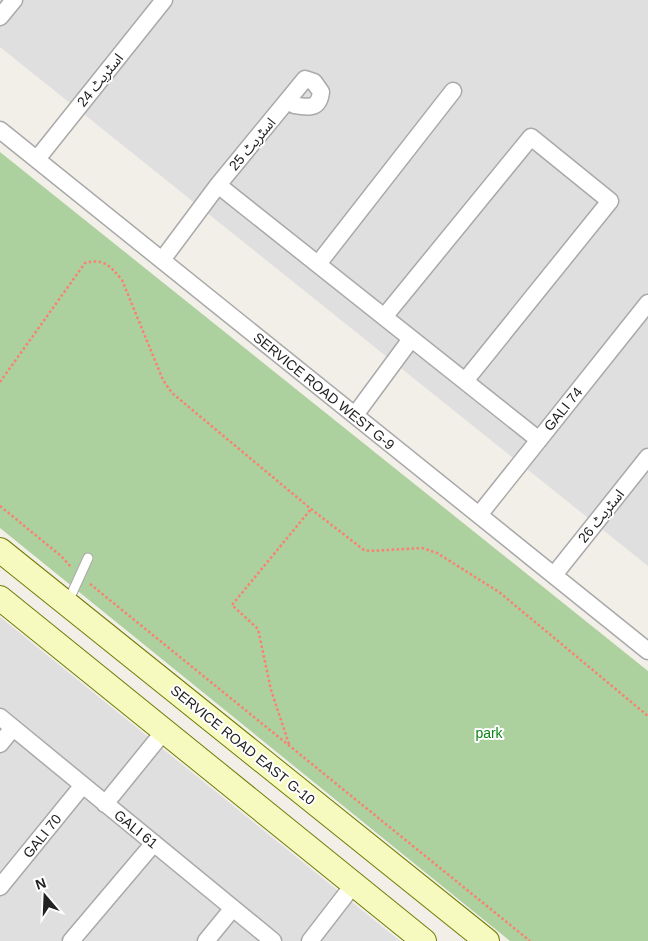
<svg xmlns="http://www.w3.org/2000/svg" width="648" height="941" font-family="Arial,'Noto Sans Arabic',sans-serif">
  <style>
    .residential { fill: #e0dfdf }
    .forest { fill: #add19e }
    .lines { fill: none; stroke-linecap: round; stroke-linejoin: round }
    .lane-casing { stroke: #a9a9a9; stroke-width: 11 }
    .street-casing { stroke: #a9a9a9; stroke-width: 19 }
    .secondary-casing { stroke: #707d05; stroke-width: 26 }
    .path { stroke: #fa8072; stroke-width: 2.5; stroke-dasharray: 2.5 2.5; stroke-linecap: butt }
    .lane { stroke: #fff; stroke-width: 9 }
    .street { stroke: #fff; stroke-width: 16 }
    .secondary { stroke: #f7fabf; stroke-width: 24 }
    .labels { text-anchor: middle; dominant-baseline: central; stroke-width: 4; stroke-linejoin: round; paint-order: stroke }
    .street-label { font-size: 14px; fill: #222; stroke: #fff }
    .park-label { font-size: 14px; fill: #0c8416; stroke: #fff }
  </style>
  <rect width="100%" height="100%" fill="#f2efe9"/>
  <path class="residential" d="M0,0H648V566L0,47Z
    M0,617L400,941H0Z"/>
  <path class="forest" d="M0,152L648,671V941H510L0,528Z"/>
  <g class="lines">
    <g class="lane-casing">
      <path id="lane" d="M67,604L88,558"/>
    </g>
    <g class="street-casing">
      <path id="street" d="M0,17L14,0
        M0,130L648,651
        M37,159L164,0
        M218,185L539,440
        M162,260L218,185L305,79L314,82L321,92C319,109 309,108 294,105L291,100
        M318,264L453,91
        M384,317L531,137L610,201L465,381
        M355,415L411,339
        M479,515L648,303
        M554,575L648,457
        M0,717L273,941
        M0,744L13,728
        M105,804L165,730
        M0,887L83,785
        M71,941L154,843
        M206,941L233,908
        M310,941L354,884"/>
    </g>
    <g class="secondary-casing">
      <path id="secondary" d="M0,550L487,941
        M0,598L424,941"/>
    </g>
    <path class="path" d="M0,382L85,263C104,258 110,266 122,280L163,380L172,393L311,509L364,550L370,551L422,548L437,553L499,592L648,716
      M0,506L61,556L71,567
      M90,584L530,941
      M289,744L271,690L258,629L232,605L311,509"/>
    <use href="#lane" class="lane"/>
    <use href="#street" class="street"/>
    <use href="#secondary" class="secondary"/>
  </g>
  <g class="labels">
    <g class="street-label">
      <text transform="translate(100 80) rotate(-51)">اسٹریٹ 24</text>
      <text transform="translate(252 144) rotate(-50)">اسٹریٹ 25</text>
      <text transform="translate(324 391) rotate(39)">SERVICE ROAD WEST G-9</text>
      <text transform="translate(563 409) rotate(-51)">GALI 74</text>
      <text transform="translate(601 516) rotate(-51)">اسٹریٹ 26</text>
      <text transform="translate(243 745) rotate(39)">SERVICE ROAD EAST G-10</text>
      <text transform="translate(136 829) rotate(39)">GALI 61</text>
      <text transform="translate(42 836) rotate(-51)">GALI 70</text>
    </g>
    <g class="park-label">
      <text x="489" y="733">park</text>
    </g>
  </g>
  <g transform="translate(45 896) rotate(341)" stroke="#ffffff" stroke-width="4" paint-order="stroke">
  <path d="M0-4L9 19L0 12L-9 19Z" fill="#222222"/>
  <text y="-8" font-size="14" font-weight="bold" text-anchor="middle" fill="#222222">N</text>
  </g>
</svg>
